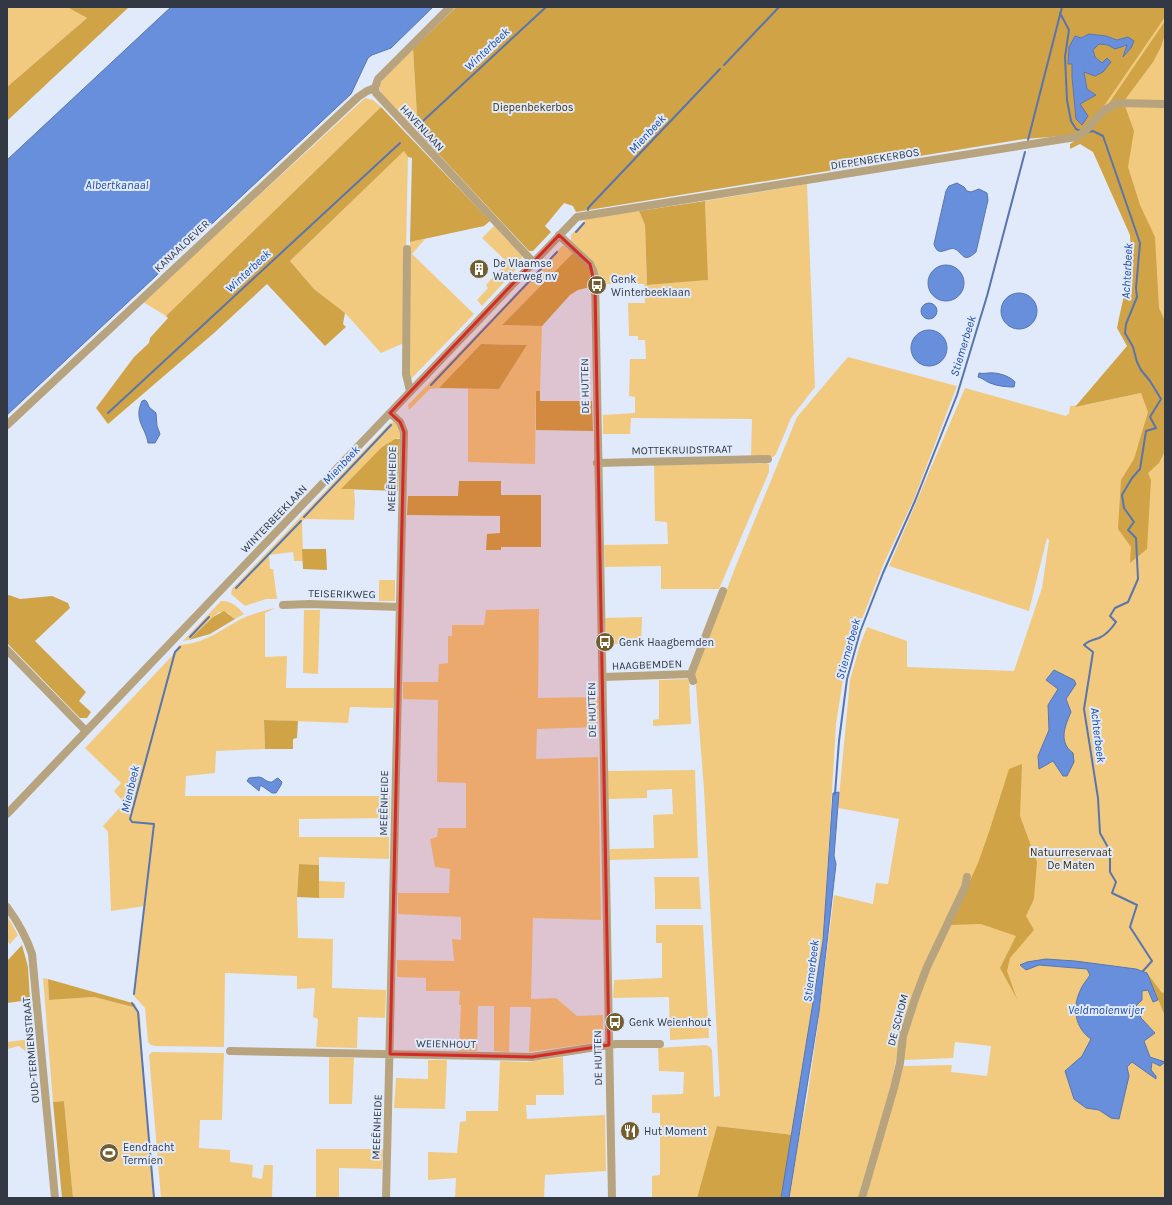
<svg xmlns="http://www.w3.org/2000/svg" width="1172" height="1205" font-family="Karla,sans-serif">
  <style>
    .green { fill: #f1ca80 }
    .forest { fill: #d0a347; fill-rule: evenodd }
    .water { fill: #688fdb; stroke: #5875ae }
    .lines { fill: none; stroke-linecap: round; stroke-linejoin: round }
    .stream { stroke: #5875ae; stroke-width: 2 }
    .minor { stroke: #b7a47f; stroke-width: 8 }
    .marked { fill: #d62828; fill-opacity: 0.2; stroke: #d62828; stroke-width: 3; stroke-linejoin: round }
    .labels { text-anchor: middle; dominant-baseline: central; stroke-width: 4; stroke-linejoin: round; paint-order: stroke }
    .park-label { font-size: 11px; fill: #402e05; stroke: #e0eafb }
    .street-label { font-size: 11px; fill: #323944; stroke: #e0eafb }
    .poi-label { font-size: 11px; fill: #323944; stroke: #e0eafb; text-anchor: start }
    .water-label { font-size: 12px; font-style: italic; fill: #214da6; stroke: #e0eafb }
  </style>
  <rect width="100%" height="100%" fill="#e0eafb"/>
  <path class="green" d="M7,7H67L87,18L7,87Z
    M1165,7V352L1103,146L1077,132Z
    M413,49L418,132C409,123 384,101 380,90C379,85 381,83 383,79Z
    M365,98L373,100L381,107L166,316L143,302Z
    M405,150L408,157L404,343L381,353L346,314L314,289L290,261Z
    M807,184L815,387L791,418L776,454L773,457L751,456L752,419L631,418L630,434H603V415L635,413V397L629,396L630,359H646L645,340H638V336H629L628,303H645L644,284H600L595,265L571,241V235L588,217L639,211L645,225L647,285L707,280L705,201Z
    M494,226L522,256L521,264L482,306L477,300L488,288L486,285L507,262L482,238Z
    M425,239L412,254L474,314L409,381L410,242Z
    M562,246H564L573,253L502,325L542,326L540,391H536L535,464L468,462V388L499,389L527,345L481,344L439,388L430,389L409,410L408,405Z
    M848,357L957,386L914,499L884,563L851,647L843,679L836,724L823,943L793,1135L718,1126L697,1198L652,1197V1176L660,1175V1113H652V1095L683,1094L684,1072L659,1071L658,1048L706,1045L710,1047L712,1050L714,1097L720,1096L704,789L695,674L735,568L797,417Z
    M965,388L1066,416L1069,413L1070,406L1085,405L1141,393L1165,398V1198H866L902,1066L952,1065L951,1072L987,1076L991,1046L955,1042L953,1058L904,1060L898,1051L890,1089L858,1198H787L807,1099L818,1024L834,895L873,904L876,883L888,884L899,819L838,808L850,680L860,645L867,627L907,641V667L1014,671L1042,588L1049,540L1047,538L1029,611L889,566Z
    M393,422C402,425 401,431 400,439L398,438L342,489L354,490L355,501L354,520L305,519L302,521L303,561H294L293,552L269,555L270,569H273L277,599H266L245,606L231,594L232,589L390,423Z
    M767,463L769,464V472L719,589H661V566L605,567L604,545L668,544L667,522L655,521L654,465Z
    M379,580H395V601H379Z
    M221,601C231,600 238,607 244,614L235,619L228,613L219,612L213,617L189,640L183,641Z
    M275,608L265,613V657L287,656L286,688H395L393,708L350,707L348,723L264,720L265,749L216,751L215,773L186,776L185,796H390V818L299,819V837H389V859L319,857V865L299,864L297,897L298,938L333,939L332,988L386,990L385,1018L358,1017L357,1048L316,1047L318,1019L313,1017L315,988L297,989V976L225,973L224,1047L155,1046L151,1045L148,1042L145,1008L134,996L145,906L111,911L108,832L103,826L124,803L114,791L121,783L85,748L171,657L179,645C210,643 222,627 248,616C256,613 266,610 275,608Z
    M539,609L538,698L599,697L598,727L537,729L536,759L598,757L601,920L533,918L531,999L556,998L577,1016L603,1015V1038L601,1042L529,1052L531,1007H510L509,1052L494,1051V1006H478L477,1051H459L461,1005H459L460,991H426V978L397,977V960L454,961L452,939L461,940V917L398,914V893H449L450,869L435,867L430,839L437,837L438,828H466V783L437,782L438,700L403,699V682H438L439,664L448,663V636H452V625H484L486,610Z
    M304,610H320L318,674L303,673Z
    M642,617L641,644H607L605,618Z
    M689,679L691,724L653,726V720L659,719V680Z
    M695,770L698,858L609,860L610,849L654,848L653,815L673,814L672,789L647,790V798L608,799V771Z
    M654,877H699L701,909H655V893Z
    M319,881L345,882L344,898H319Z
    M7,916L18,935L10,944L7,941Z
    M656,925H703L709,1038L670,1040L669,997L613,998L614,980L662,978V943H656Z
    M43,978L48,979L49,1000L94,997L133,1007L135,1004L140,1014L145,1101L155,1198H73L64,1101L53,1102Z
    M30,1039V1055L19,1046L7,1049V1042Z
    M152,1052L224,1053L222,1120H200L199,1148L230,1150V1162L253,1165L252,1177L262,1179L264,1165H273L272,1198H161L149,1055Z
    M329,1057L354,1058L352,1104H329Z
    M563,1057L564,1095H536V1105H526L527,1119L605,1115L606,1171L545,1175L544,1198H455L456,1178L428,1180V1152L457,1153L460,1122L466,1121V1111H498L500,1061L527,1062Z
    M428,1060H447L445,1109L394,1108L396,1078L428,1079Z
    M316,1149H383L382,1169L339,1168V1198H316Z"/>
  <path class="forest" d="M67,7H129L7,121V87L87,18Z
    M456,7H1165V17L1104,106L1084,130L1075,135L1024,139L576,212L573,206L564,203L545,226L551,232L533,251H529L418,132L413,49ZM1089,34L1106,36L1118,40L1128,37L1131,48L1124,56L1128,44L1123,47L1099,44L1093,50L1095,57L1102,63L1084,71L1087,89L1096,95L1080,104L1082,125L1076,118L1072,77V64L1068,63L1069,47L1075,36L1081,38Z
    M1165,21V34L1161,47L1153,62L1124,101L1105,109Z
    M1125,106L1134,131L1128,167L1140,205L1155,237L1159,308L1165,321V451L1159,463L1148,473L1151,480L1147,549L1130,563L1131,547L1118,529L1121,480L1134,459L1148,412L1141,393L1075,407L1127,346L1117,328C1123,297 1133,266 1130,235L1093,152L1080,144L1070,149V144L1084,135L1103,115L1112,108Z
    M381,107L490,221L484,226L410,242L412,158L408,157L404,151L290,261L314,289L345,313L343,324L346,327L325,346L267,284L214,333L108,424L96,408L134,357L149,343L150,338L168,318L166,316Z
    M705,201L708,280L647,285L645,225L639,211Z
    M573,253C587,265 593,267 590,287L578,290L570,295L542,326L502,325Z
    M481,344L527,345L499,389L439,388Z
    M536,391H540V401H592L593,431L536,430Z
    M395,439H400L398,491L341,489L382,447Z
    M459,481H501V495H541V547H501V550H486L487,534L500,533V516L407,515L408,496H458Z
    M302,549H326L327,570L303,569Z
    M9,595L20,599L52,596L68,603L70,608L35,641L86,692L79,701L91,712L87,718H80L77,715L7,643V596Z
    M224,611L235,619L210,634L189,640L213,617Z
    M264,720L298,721L297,738L293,739V749H265Z
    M1022,764L1020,816L1037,862L1034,899L1026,916L1034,930L1010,958L1007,971L1017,999L1000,968L1016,936L981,924L950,925L978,863L989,832L1009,769Z
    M299,864L319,865V898L297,897Z
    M22,945L28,967L30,1000L7,1003V961Z
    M1147,973L1162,993L1165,992V1016Z
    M48,979L129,1002L135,1004L133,1007L94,997L49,1000Z
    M64,1101L73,1198H62L53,1102Z
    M717,1126L793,1135L782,1198H697Z"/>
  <path class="water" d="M171,7H433L391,48L372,55L368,58L351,94L7,415V160Z
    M1089,34L1106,36L1117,40L1128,37L1134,41L1131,48L1123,57L1127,45L1115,49L1108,45L1099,44L1093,50L1095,57L1102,63L1107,58L1111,62L1103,72L1095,76L1084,72L1087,89L1096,95L1080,104L1088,116L1082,125L1076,119L1072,77V64H1068L1069,47L1075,36L1081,38Z
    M957,183L964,187L967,191L971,192L979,189L987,193L988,200L976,252C963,264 963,253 955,249C948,246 938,259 934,244L946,191L949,186Z
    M928 283a18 18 0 1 1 36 0a18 18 0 1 1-36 0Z
    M1001 311a18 18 0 1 1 36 0a18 18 0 1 1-36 0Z
    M921 311a8 8 0 1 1 16 0a8 8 0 1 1-16 0Z
    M911 348a18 18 0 1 1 36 0a18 18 0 1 1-36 0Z
    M979,373C984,374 985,373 989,373C997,372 1010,376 1015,382L1014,387C1006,387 997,386 990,383C985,381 984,379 978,377Z
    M145,400L147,402L149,407L156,413L157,426L160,434L155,443H148C146,428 133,420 142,401Z
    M1054,670L1074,680L1076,684L1066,699L1071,712C1065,726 1058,742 1073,753L1074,762L1067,776H1063L1053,761L1039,769L1038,756L1049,730L1048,705L1058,689L1046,680Z
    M259,777C263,777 266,782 270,782C272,783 275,779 278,778L282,782L281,785L276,793H272L262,786H260L259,791L247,781L249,778Z
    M839,792L834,856L836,864L819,1012L789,1198H781L823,941L833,793Z
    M1046,959L1075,961L1136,969L1147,973L1158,1000L1153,1002L1148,990L1142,991V1000L1136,1006L1141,1018L1155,1033L1144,1041L1150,1057L1165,1062L1160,1066L1152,1062L1151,1070L1156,1076V1079L1132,1062L1127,1067L1129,1076L1119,1119L1111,1118L1099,1110L1086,1108L1074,1099L1065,1071L1082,1056L1091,1039C1075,1028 1072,1008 1080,991C1082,985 1087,980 1090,975L1087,969L1039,965L1026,970L1020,965L1027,962Z"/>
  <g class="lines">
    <path class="stream" d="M1060,13L1069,30L1065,57L1067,100L1071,121L1076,129L1081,131
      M724,65L779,7
      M423,121L546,7
      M1088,132L1093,131L1103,136L1140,243L1136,288L1137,297L1126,324L1125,333L1133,347L1137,362L1141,370L1150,381L1161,399L1150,417L1156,428L1146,431L1140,469L1132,478L1122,495L1124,508L1134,522L1128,530L1136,538L1138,579L1128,602L1115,608L1110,616L1116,622C1112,628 1106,635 1099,638C1093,640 1089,640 1084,645L1093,652L1084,709L1098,798L1100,833L1110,851V872L1116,882L1112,893L1137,905L1130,927L1152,961L1143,971
      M1028,140L1062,7
      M588,210V208L720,69
      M576,232L584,223
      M431,385L557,252
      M108,413L400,143
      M304,517L391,425
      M236,588L301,521
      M190,637L209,617
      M835,794L839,741L847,679L860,632L883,573L915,501L957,395L987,296L1025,152
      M134,994L154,824L132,822L130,819L175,652L180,647
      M132,1003L138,1012L154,1198"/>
    <path class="minor" d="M450,7L378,79L375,88L376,93L533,262
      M559,235L590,264L593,270L595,277L612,1198
      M407,249L406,374L410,391
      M7,425L358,97L367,91L375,88
      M597,463L768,459
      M283,605L309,604L400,607
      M7,650L86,731
      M603,677L691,674
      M693,681L691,674L723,591
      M7,814L577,217L1063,139L1077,137L1085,131L1103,111L1117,103L1165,104
      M7,907C18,922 26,936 32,954L55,1198
      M230,1051L532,1057L616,1044H660
      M386,1198L404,432L400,422L390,413
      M862,1198L894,1088L900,1063L903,1036L916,996L927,967L965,887L967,877"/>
  </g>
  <path class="marked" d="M559,235L590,264L595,286L609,1045L532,1057L390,1054L404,432L400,422L390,413Z"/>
  <defs>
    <g id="building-disc" transform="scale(1)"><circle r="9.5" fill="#745c2d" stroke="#e0eafb"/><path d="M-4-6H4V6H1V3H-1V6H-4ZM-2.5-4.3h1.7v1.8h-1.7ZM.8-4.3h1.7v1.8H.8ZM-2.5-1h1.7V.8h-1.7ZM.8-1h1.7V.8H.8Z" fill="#fff"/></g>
    <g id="bus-disc" transform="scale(1)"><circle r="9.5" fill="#745c2d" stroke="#e0eafb"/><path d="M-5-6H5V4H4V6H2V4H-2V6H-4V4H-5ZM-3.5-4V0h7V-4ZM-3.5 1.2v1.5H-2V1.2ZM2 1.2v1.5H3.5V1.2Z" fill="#fff"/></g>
    <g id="restaurant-disc" transform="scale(1)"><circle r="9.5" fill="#745c2d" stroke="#e0eafb"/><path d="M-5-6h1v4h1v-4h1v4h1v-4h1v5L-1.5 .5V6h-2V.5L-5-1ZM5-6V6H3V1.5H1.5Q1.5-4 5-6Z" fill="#fff"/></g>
    <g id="stadium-disc" transform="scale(1)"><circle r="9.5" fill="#745c2d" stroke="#e0eafb"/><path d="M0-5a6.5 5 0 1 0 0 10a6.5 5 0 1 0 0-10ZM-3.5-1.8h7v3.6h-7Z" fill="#fff"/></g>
  </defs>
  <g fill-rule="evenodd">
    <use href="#building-disc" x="479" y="269"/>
    <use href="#bus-disc" x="597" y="285"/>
    <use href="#bus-disc" x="605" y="642"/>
    <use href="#bus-disc" x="615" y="1022"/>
    <use href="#restaurant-disc" x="630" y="1131"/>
    <use href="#stadium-disc" x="109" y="1153"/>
  </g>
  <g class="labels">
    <g class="park-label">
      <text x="533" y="107">Diepenbekerbos</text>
      <text x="1071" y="852">Natuurreservaat<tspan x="1071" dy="13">De Maten</tspan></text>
    </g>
    <g class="street-label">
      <text transform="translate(422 128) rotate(47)">HAVENLAAN</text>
      <text transform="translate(875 159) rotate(-9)">DIEPENBEKERBOS</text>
      <text transform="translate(182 246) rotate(-43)">KANAALOEVER</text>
      <text transform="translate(585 386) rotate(-91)">DE HUTTEN</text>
      <text transform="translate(682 450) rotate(-1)">MOTTEKRUIDSTRAAT</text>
      <text transform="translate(392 479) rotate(-89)">MEEËNHEIDE</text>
      <text transform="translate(274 519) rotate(-46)">WINTERBEEKLAAN</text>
      <text transform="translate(342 594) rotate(1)">TEISERIKWEG</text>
      <text transform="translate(647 665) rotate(-2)">HAAGBEMDEN</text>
      <text transform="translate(592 710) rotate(-91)">DE HUTTEN</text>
      <text transform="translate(384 803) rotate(-89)">MEEËNHEIDE</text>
      <text transform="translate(898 1020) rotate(-75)">DE SCHOM</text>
      <text transform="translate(446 1044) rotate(1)">WEIENHOUT</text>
      <text transform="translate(31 1050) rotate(-95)">OUD-TERMIENSTRAAT</text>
      <text transform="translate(598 1058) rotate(-91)">DE HUTTEN</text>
      <text transform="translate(377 1127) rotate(-88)">MEEËNHEIDE</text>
    </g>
    <g class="poi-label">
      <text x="493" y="263">De Vlaamse<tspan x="493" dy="13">Waterweg nv</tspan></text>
      <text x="611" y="279">Genk<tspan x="611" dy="13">Winterbeeklaan</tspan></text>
      <text x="619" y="642">Genk Haagbemden</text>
      <text x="629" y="1022">Genk Weienhout</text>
      <text x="644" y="1131">Hut Moment</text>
      <text x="123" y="1147">Eendracht<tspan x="123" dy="13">Termien</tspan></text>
    </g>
    <g class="water-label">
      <text transform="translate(487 49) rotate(-43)">Winterbeek</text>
      <text transform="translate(647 134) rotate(-47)">Mienbeek</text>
      <text x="117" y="185">Albertkanaal</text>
      <text transform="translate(248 271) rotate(-43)">Winterbeek</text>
      <text transform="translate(1127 271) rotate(-87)">Achterbeek</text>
      <text transform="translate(963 346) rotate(-73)">Stiemerbeek</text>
      <text transform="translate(341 465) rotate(-47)">Mienbeek</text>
      <text transform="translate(848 649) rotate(-74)">Stiemerbeek</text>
      <text transform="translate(1098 735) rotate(83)">Achterbeek</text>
      <text transform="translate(130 789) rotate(-77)">Mienbeek</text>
      <text transform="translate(811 971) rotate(-83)">Stiemerbeek</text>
      <text x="1106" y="1010">Veldmolenwijer</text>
    </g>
  </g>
  <rect width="1172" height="1205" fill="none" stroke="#323944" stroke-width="16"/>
</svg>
